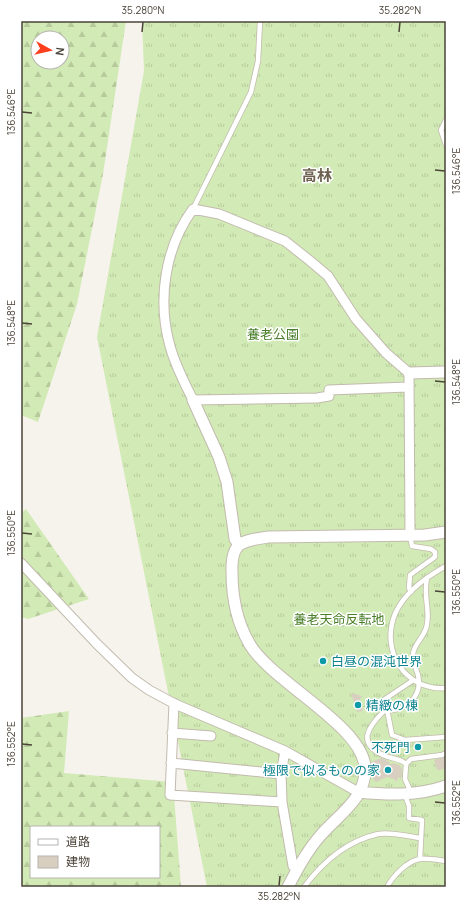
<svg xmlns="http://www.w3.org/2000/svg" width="467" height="908" font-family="Manrope,'Noto Sans JP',sans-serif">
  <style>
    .grass { fill: url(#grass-tufts) }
    .forest { fill: url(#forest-firs); fill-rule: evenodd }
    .building { fill: #d8cfc1 }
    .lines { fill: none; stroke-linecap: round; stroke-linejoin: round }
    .service-casing { stroke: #c2bbae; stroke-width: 6 }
    .minor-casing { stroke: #c2bbae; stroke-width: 11 }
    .tertiary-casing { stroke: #c2bbae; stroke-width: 13 }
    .service { stroke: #fff; stroke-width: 4.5 }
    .minor { stroke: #fff; stroke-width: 9 }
    .tertiary { stroke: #fff; stroke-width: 11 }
    .ticks { fill: none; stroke: #4b4439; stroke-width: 1.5 }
    .culture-dot { fill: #0f9aa8; stroke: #fff; stroke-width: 1.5 }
    .labels { text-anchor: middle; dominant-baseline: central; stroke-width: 3; stroke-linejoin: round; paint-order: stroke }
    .park-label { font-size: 13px; fill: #4a7f2a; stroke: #fff }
    .culture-label { font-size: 13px; fill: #0d838f; stroke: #fff; text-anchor: start }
    .quarter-label { font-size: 15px; font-weight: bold; fill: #6e6250; stroke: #fff }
    .neatline { fill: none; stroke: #4b4439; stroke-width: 1.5 }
    .ticks-label { font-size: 10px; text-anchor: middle; fill: #4b4439 }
  </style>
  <defs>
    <pattern id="grass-tufts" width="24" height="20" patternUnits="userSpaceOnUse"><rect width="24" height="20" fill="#d2eab5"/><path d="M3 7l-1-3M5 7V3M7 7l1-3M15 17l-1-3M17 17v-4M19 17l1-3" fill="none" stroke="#b6ca9c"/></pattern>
    <pattern id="forest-firs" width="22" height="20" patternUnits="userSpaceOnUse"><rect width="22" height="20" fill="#d2eab5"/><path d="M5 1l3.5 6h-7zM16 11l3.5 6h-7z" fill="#b6ca9c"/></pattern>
  </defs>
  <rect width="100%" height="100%" fill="#f6f3ec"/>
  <path class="grass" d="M142,21H446V887H207L97,337L144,71Z"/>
  <path class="forest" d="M21,21H126L103,174L77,304L38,422L21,415ZM38,38H62V62H38Z
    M26,509L89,599L28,619L21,617V513Z
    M69,711L64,773L173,782L181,887H21V718ZM31,827H159V877H31Z"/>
  <path class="building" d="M351,693L362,696L360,699L363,711L357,712Z
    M446,757V769L437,770L434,760Z
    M381,758L388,761L391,765L393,763L399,765L402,769L401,779L398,777L397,782L394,779L387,777L376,782L373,779L374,769L372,768L371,762Z"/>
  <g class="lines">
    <g class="service-casing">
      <path id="service" d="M446,120L441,130L446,145
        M193,209L251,92L258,61L260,21
        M446,566C426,577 404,593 395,614C380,651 405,691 446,688
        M411,592L409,588L410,575L435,557V552L431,549L412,546L411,541
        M412,681L385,699L392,735L405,740L446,737
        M406,764L411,759L442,755L446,753
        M409,788L405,779L406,764C400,758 391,759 383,755C356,743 369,726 384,711C405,711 423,698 418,675C416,668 412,662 413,654C414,643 426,636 427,624C430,608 423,597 427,578
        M405,795L409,806V818L422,820L420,859
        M304,887C322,863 347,841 378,834C391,832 407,836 420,838
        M387,887C393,876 407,861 420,859C428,858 438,860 446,861"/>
    </g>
    <g class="minor-casing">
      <path id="minor" d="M408,387L329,390V396L317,398L193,400C184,382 175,365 170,346C157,300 165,247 193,209L219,214L285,241L309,260L328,276L356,319L386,353L409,373L410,535
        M21,563L97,644L132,678L149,690L175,704L285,751L358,792
        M174,703L170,795L282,802L293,866L296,870
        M172,733L211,736
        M171,763L281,774
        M282,802L281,774L285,751"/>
    </g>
    <g class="tertiary-casing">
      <path id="tertiary" d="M409,373L446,372
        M193,400L219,457L227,482L235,539L239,544
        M358,792C389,795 417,796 446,786
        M288,887C297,869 307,851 320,836C338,815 367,798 365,767C362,725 270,681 249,643C237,622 232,596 232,572C231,542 241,541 268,537L425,535L446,532"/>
    </g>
    <use href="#service" class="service"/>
    <use href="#minor" class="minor"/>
    <use href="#tertiary" class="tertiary"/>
  </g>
  <path class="ticks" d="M142,32L143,22M399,32L400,22M22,112L32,113M435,170L445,171M22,323L32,324M435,381L445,382M22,533L32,534M435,591L445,592M22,744L32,745M435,802L445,803M279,886L280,876"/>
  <g class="culture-dot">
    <circle cx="323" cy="661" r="4"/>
    <circle cx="358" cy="705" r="4"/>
    <circle cx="418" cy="747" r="4"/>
    <circle cx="388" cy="770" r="4"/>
  </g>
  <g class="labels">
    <g class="park-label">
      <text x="273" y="334">養老公園</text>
      <text x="339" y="619">養老天命反転地</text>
    </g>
    <g class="culture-label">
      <text x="331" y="661">白昼の混沌世界</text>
      <text x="366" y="705">精緻の棟</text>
      <text x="410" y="747" text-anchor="end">不死門</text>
      <text x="380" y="770" text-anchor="end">極限で似るものの家</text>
    </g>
    <g class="quarter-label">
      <text x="317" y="175">高林</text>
    </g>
  </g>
  <rect width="467" height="908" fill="none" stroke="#ffffff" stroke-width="44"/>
  <rect x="30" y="826" width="130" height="52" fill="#ffffff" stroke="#b7b4b0"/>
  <rect x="38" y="839" width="20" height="6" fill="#ffffff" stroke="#b7b4b0"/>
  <text x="66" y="846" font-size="12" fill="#4b4439">道路</text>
  <rect x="38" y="856" width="20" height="12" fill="#d8cfc1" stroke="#b7b4b0"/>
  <text x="66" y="866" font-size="12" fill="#4b4439">建物</text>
  <g transform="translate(50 50) rotate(98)"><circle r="19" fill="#ffffff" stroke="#b7b4b0"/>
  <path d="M0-3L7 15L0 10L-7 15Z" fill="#fc3f1d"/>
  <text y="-6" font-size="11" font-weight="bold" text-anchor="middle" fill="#4b4439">N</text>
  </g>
  <rect x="22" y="22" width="423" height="864" class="neatline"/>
  <g class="ticks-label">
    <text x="143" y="14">35.280°N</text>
    <text x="400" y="14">35.282°N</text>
    <text transform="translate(11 112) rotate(-90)" y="4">136.546°E</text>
    <text transform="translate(456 171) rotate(-90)" y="4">136.546°E</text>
    <text transform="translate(11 323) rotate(-90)" y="4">136.548°E</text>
    <text transform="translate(456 382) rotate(-90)" y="4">136.548°E</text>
    <text transform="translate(11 533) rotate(-90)" y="4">136.550°E</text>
    <text transform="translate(456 592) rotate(-90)" y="4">136.550°E</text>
    <text transform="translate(11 744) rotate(-90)" y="4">136.552°E</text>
    <text transform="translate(456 803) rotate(-90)" y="4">136.552°E</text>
    <text x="279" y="900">35.282°N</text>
  </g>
</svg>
